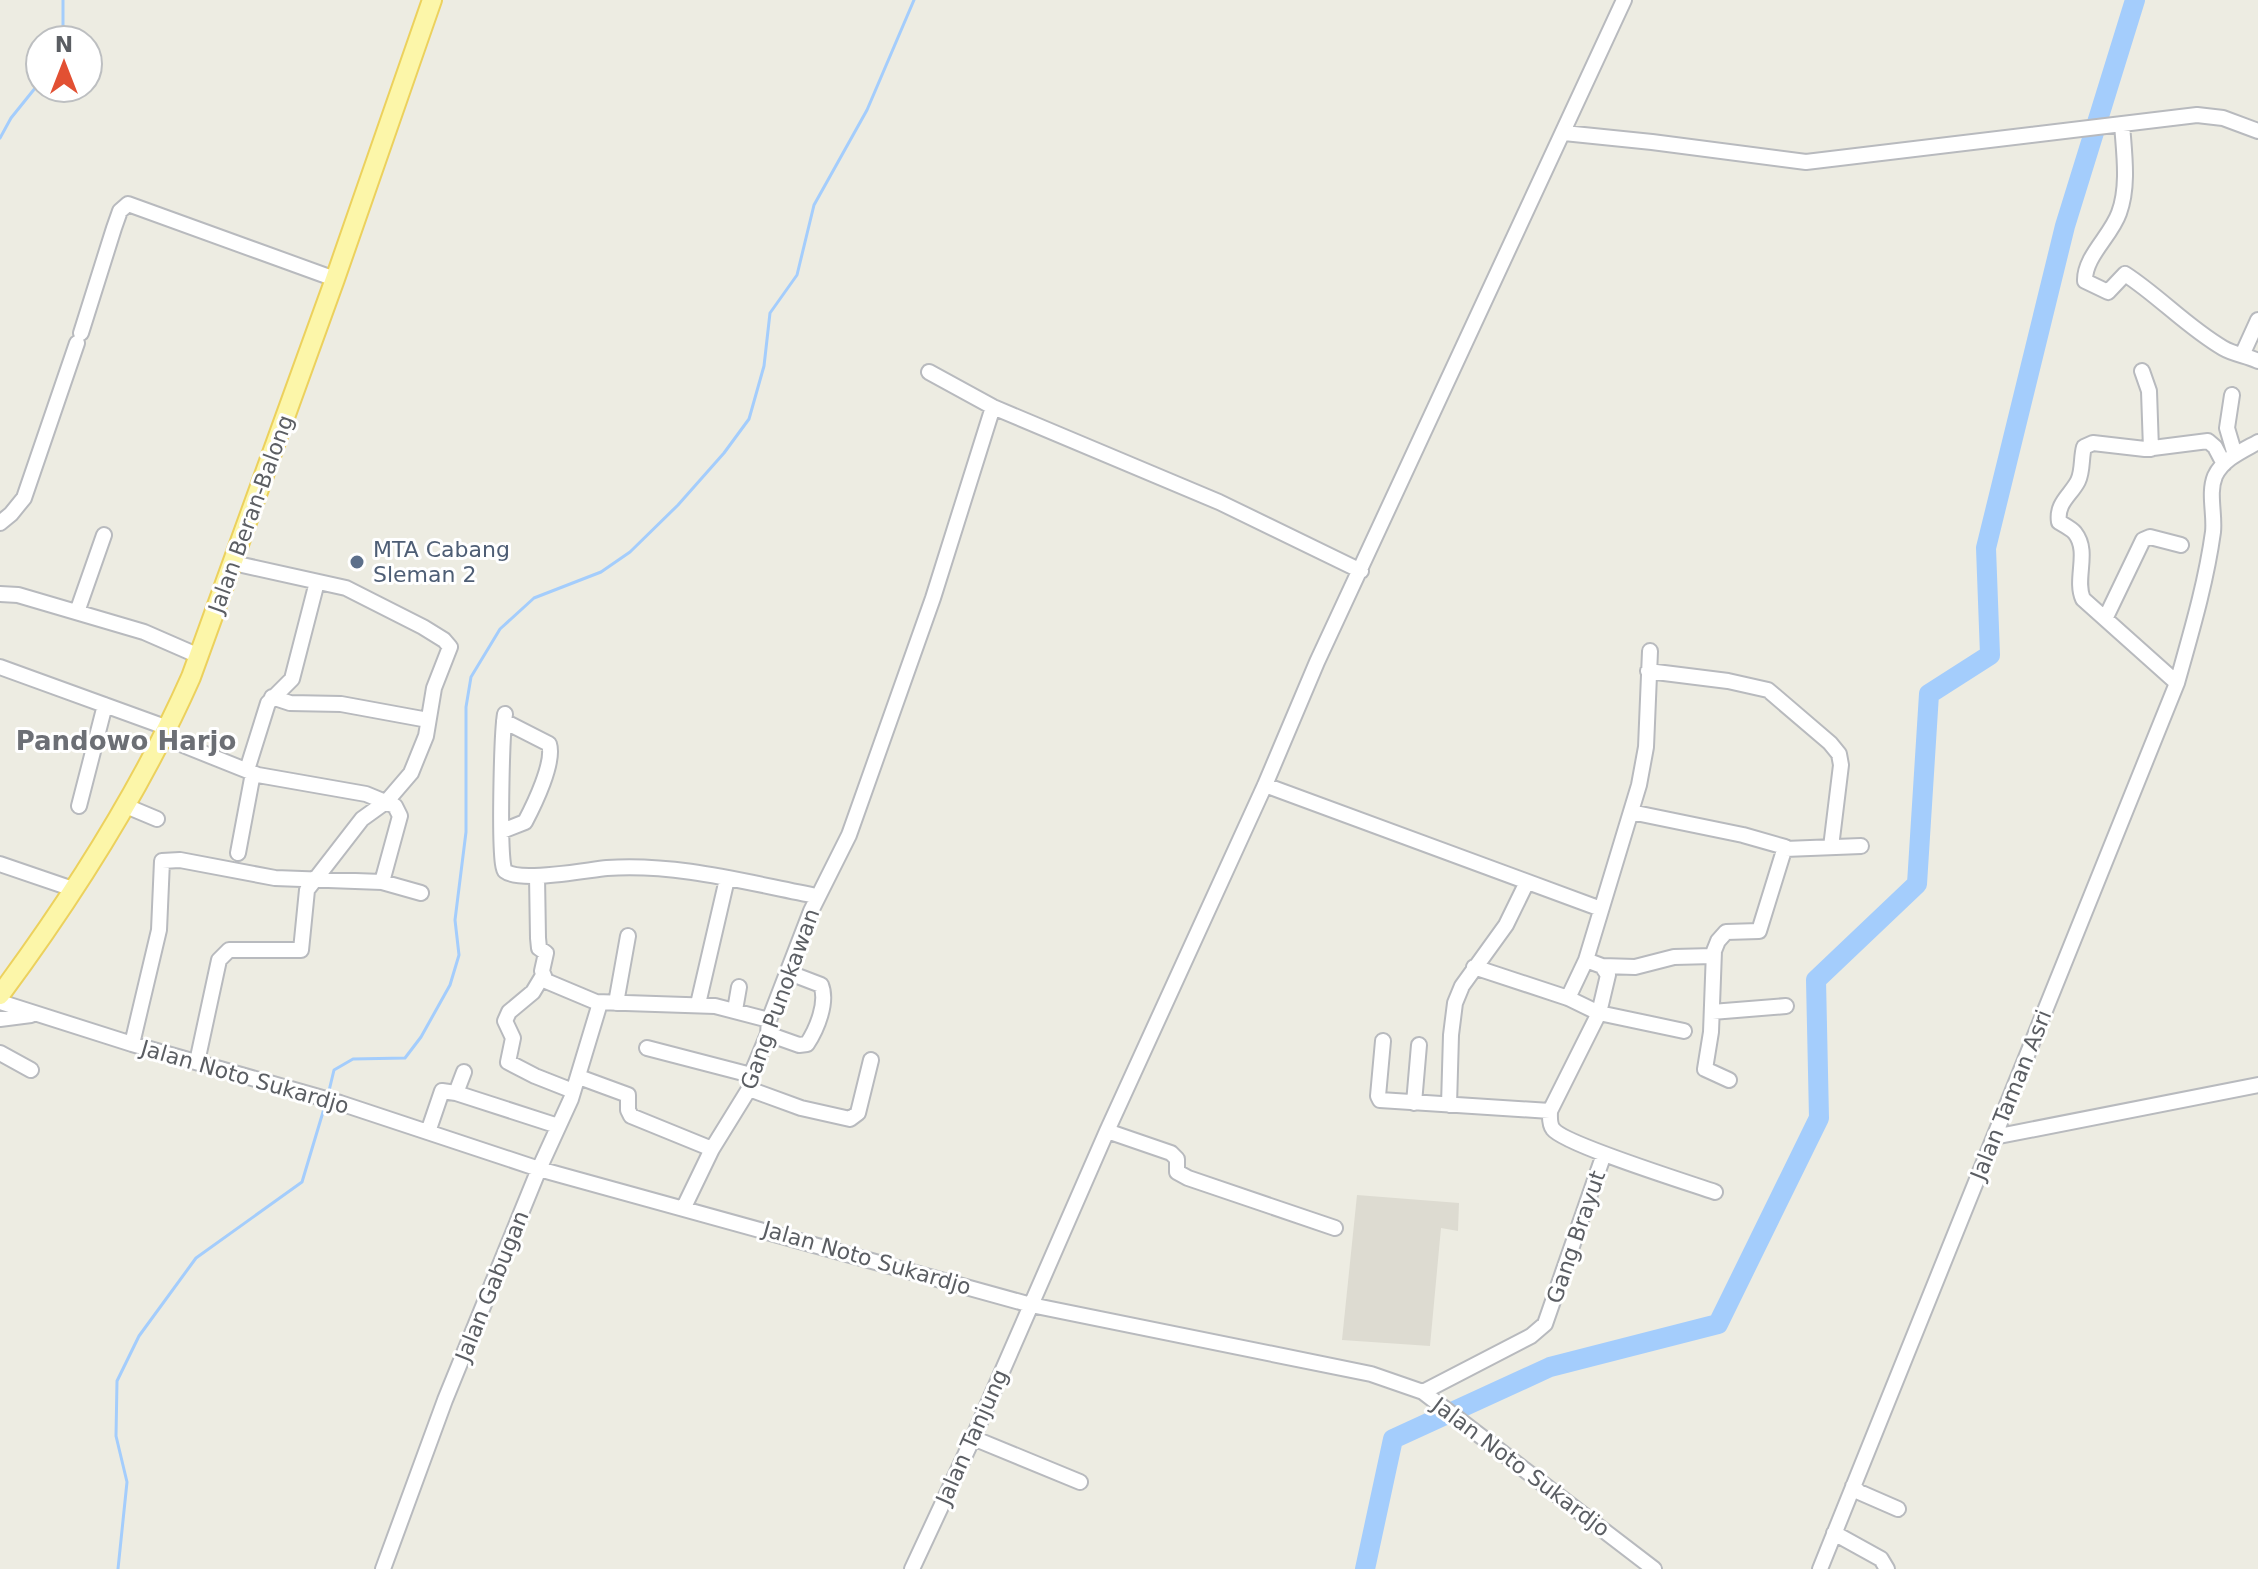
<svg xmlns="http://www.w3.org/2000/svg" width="2258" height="1569" font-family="'DejaVu Sans',sans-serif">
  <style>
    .education { fill: #dddbd1 }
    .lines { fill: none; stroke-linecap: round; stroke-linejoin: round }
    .stream { stroke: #a4cdfc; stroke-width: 3 }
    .river { stroke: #a4cdfc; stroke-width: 20 }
    .minor-casing { stroke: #b8babe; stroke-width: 18 }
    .major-casing { stroke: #ecd15d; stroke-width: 22 }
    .minor { stroke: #fff; stroke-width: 14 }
    .major { stroke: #fcf6a9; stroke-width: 18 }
    .service-dot { fill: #5c6f8a; stroke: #fff; stroke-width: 3 }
    .labels { text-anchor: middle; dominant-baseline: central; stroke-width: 6; stroke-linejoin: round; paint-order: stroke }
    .street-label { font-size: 22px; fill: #5b5e63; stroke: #fff }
    .service-label { font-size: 22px; fill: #4e5e75; stroke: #fff; text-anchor: start }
    .quarter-label { font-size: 26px; font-weight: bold; fill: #6c6f75; stroke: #fff }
  </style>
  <rect width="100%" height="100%" fill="#edece2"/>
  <path class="education" d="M1357,1195L1459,1203L1458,1231L1441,1228L1430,1346L1342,1340Z"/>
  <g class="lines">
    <path class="stream" d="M63,0V40
      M0,138L11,118L40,82
      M328,1095L334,1070L353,1059L405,1058L421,1037L450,985L459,955L455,920L466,832V707L471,677L500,629L534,598L601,572L630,552L678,505L724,453L749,419L764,366L770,313L797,275L814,205L867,110L914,0
      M118,1569L127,1482L116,1436L117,1381L139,1336L196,1258L302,1182L326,1102"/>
    <path class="river" d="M1365,1569L1393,1439L1550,1367L1718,1324L1819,1118L1816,980L1917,884L1929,694L1990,655L1986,548L2065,226L2135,0"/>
    <g class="minor-casing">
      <path id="minor" d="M2122,124C2124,153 2129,186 2119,213C2111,236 2084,257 2085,281L2108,292L2125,274C2159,296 2187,327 2223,348C2235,355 2246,355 2258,361
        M1564,133L1652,142L1806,162L2197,115L2223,118L2258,131
        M81,333L114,228L120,211L128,204L335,279
        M2243,353L2258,320
        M2142,371L2149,391L2151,449
        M929,372L993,407L1219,502L1361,571
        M2232,395L2227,428L2235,455
        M0,523L11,514L24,498L77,343
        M0,594L18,595L144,632L199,656
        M77,612L104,535
        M2106,617L2143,540L2150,537L2181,545
        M0,667L168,728
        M1648,671L1728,681L1768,690L1830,743L1839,754L1841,765L1831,847
        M2177,683L2083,599C2074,579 2090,552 2075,533C2072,529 2064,525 2059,522C2056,503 2071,495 2078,481C2083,471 2081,457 2084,447L2093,443L2145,449L2208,441L2215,447L2224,464
        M272,697L290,703L341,704L428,720
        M505,714C502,732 498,865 505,871C520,883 586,870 607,868C678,863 748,883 817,896
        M163,737L258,775L366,794L395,806L400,816L382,882
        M247,770L268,703L292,679L317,582
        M1265,785L1601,909
        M79,806L105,705
        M126,806L157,819
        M1631,812L1743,835L1785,847L1759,931L1726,932L1718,941L1714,951L1711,1032L1705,1069L1729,1080
        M502,831L525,822C534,805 555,762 549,744L504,721
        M1785,849L1861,846
        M238,853L253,773
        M0,864L73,889
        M537,876L538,938L539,948L546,953L542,971L546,981L596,1002L715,1006L769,1020
        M1602,966L1635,967L1674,957L1713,956
        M1474,967L1568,998L1599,1013L1608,975L1602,966L1586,960L1639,785L1646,747L1650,651
        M542,977L533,992L509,1012L505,1021L513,1038L508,1062L535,1076L573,1091
        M1568,998L1586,960
        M0,1002L132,1044L340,1103L539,1169L1031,1305L1371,1374L1423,1392L1654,1569
        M616,1003L628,936
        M698,1004L727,879
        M735,1010L739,987
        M1712,1012L1786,1006
        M0,1019L31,1015
        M1684,1031L1599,1013L1550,1111C1550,1116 1549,1124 1553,1129C1564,1144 1689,1183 1715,1192
        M768,1034L799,1045L807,1044C817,1029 828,1002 821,985L787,972
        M1383,1041L1378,1096L1380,1100L1550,1111
        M132,1044L159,930L162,861L180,860L275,878L382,882L421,893
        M647,1048L751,1075
        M0,1053L31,1070
        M197,1062L219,960L229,950H301L307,890L362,819L387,801L411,773L426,736L434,688L450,647L444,640L423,627L346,588L233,563
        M464,1072L456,1093L558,1126
        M579,1077L628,1095V1110L631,1116L712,1149
        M749,1089L801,1108L850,1119L858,1113L871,1060
        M1414,1103L1419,1045
        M1449,1105L1451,1035L1455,1003L1462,986L1506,925L1527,882
        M1107,1131L1171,1153L1177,1159V1172L1188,1178L1335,1228
        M428,1132L442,1091L456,1093
        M1994,1137L2258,1085
        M684,1207L712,1149L749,1089L751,1075L768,1034L769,1020L811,911L849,835L933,598L993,407
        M1423,1392L1531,1336L1545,1324L1604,1154
        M973,1438L1080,1482
        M1853,1486L1859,1492L1898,1509
        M1834,1533L1881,1559L1887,1569
        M383,1569L445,1400L539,1169L571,1099L600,1003
        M912,1569L973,1438L1107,1131L1265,785L1317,662L1624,0
        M1820,1569L2177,683C2191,633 2206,583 2213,532C2215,514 2208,493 2215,476C2223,459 2242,451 2258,442"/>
    </g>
    <g class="major-casing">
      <path id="major" d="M0,995C74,895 141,790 191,677L335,279L432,0"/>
    </g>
    <use href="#minor" class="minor"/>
    <use href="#major" class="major"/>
  </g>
  <circle class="service-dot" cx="357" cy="562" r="8"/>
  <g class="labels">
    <g class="street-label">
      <text transform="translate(251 514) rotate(-70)">Jalan Beran-Balong</text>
      <text transform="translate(780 999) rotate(-70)">Gang Punokawan</text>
      <text transform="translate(245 1077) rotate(16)">Jalan Noto Sukardjo</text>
      <text transform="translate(2011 1095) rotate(-68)">Jalan Taman Asri</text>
      <text transform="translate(1576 1237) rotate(-71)">Gang Brayut</text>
      <text transform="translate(867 1258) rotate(16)">Jalan Noto Sukardjo</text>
      <text transform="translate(492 1286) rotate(-68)">Jalan Gabugan</text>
      <text transform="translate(972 1437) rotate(-66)">Jalan Tanjung</text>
      <text transform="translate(1521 1467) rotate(37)">Jalan Noto Sukardjo</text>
    </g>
    <g class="service-label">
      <text x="373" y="549">MTA Cabang<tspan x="373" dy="25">Sleman 2</tspan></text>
    </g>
    <g class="quarter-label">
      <text x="126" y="741">Pandowo Harjo</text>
    </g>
  </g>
  <g transform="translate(64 64)"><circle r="38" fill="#ffffff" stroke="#bdbfc1" stroke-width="2"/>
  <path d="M0-6L14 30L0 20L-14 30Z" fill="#e25033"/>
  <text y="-12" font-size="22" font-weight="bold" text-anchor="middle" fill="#5b5e63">N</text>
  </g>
</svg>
